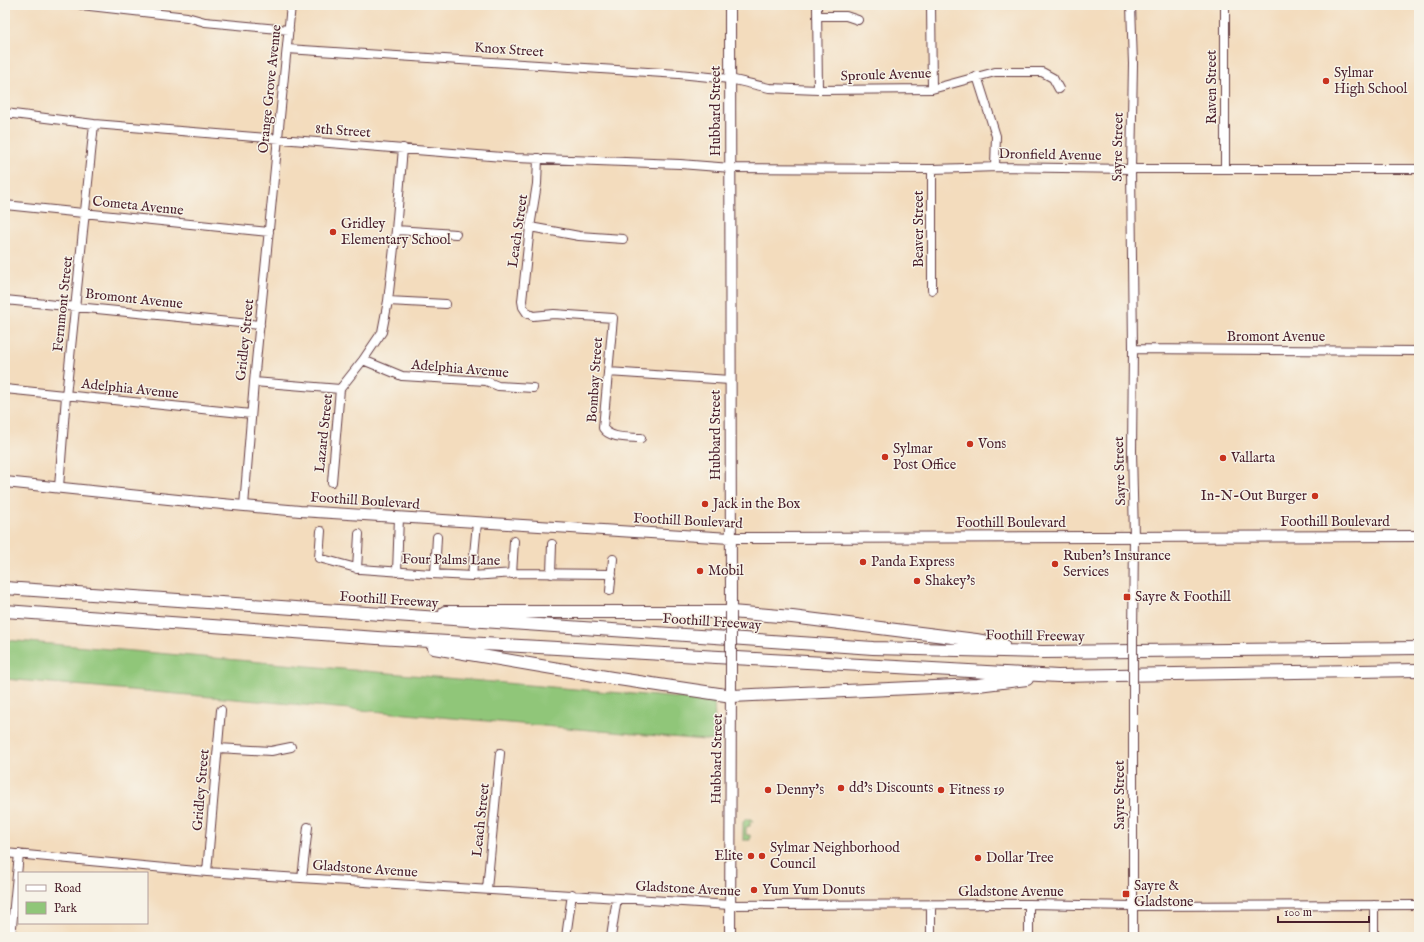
<svg xmlns="http://www.w3.org/2000/svg" width="1424" height="942" font-family="'IM FELL English',serif">
  <style>
    .green { fill: #90c679; stroke: #6d7252 }
    .lines { fill: none; stroke-linecap: round; stroke-linejoin: round }
    .minor-casing { stroke: #633b41; stroke-width: 10 }
    .major-casing { stroke: #633b41; stroke-width: 12 }
    .highway-casing { stroke: #633b41; stroke-width: 14 }
    .minor { stroke: #fff; stroke-width: 8 }
    .major { stroke: #fff; stroke-width: 10 }
    .highway { stroke: #fff; stroke-width: 12 }
    .minor-bridge-casing { stroke: #633b41; stroke-width: 10; stroke-linecap: butt }
    .major-bridge-casing { stroke: #633b41; stroke-width: 12; stroke-linecap: butt }
    .minor-bridge { stroke: #fff; stroke-width: 8 }
    .major-bridge { stroke: #fff; stroke-width: 10 }
    .poi-dot { fill: #c8321e; stroke: #f7f3e8; stroke-width: 1.5 }
    .labels { text-anchor: middle; dominant-baseline: central; stroke-width: 3; stroke-linejoin: round; paint-order: stroke }
    .street-label { font-size: 14px; fill: #4a1f2b; stroke: #f7f3e8 }
    .poi-label { font-size: 14px; fill: #4a1f2b; stroke: #f7f3e8; text-anchor: start }
  </style>
  <rect width="100%" height="100%" fill="#f7f3e8"/>
  <filter id="ink" filterUnits="userSpaceOnUse"><feTurbulence type="fractalNoise" baseFrequency=".025" numOctaves="2"/><feDisplacementMap in="SourceGraphic" scale="8" xChannelSelector="R" yChannelSelector="G"/><feConvolveMatrix kernelMatrix="1 2 1 2 8 2 1 2 1" color-interpolation-filters="sRGB"/></filter>
  <filter id="wash" filterUnits="userSpaceOnUse"><feTurbulence type="fractalNoise" baseFrequency=".012" numOctaves="4" result="noise"/><feDisplacementMap in="SourceGraphic" scale="16" xChannelSelector="R" yChannelSelector="G"/><feGaussianBlur stdDeviation="0.9" result="paint"/><feColorMatrix in="noise" values="0 0 0 0 0 0 0 0 0 0 0 0 0 0 0 0 0 1.4 0 .05"/><feComposite in="paint" operator="in"/></filter>
  <g filter="url(#wash)">
    <rect width="100%" height="100%" fill="#f3dcbd"/>
    <path class="green" d="M5,640L714,701L716,741L5,679Z
      M746,819H751L753,821L750,822V826L746,827V835H750V840H743V822Z"/>
  </g>
  <g filter="url(#ink)">
    <g class="lines">
      <g class="minor-casing">
        <path id="minor" d="M81,5L187,17L205,22L289,30
          M817,5L818,90
          M931,5L932,89
          M1131,5L1133,64L1131,169L1133,349L1132,451L1134,537L1133,636
          M817,16H846L858,20
          M287,49L679,74L730,79L769,88L818,90L932,89L995,72H1042L1053,78L1059,89
          M977,76L996,136L995,167
          M5,113L94,124L515,158L680,164L731,168L932,169L999,167L1131,169H1419
          M538,158L537,184L530,227L522,301L523,307L527,313L533,316L554,314L613,318L603,428C610,439 629,437 641,438
          M1225,169V5
          M5,205L269,232
          M530,227L579,236L623,239
          M396,230L456,234
          M932,290V169
          M5,300L260,325
          M388,301L446,304
          M1133,349L1419,351
          M363,360L402,376L486,381L498,386L533,388
          M608,372L730,380
          M254,382L340,389
          M5,389L251,414
          M332,482L340,389L363,360L382,332L388,301L396,230L403,148
          M59,487L66,396L94,124
          M244,506L254,382L291,5
          M321,531L319,558L360,569L432,574L472,576L514,573L612,574
          M357,569L359,534
          M397,572L399,517
          M435,574L437,537
          M512,574L514,541
          M551,574L552,544
          M472,576L477,523
          M610,591L613,559
          M218,748L271,751L291,747
          M5,853L207,872L730,905L1029,904L1132,906L1419,905
          M207,872L221,710
          M302,878L308,827
          M487,889L500,753
          M1029,904V937
          M1374,905V937
          M11,937L19,854
          M566,937L572,894
          M611,937L617,898
          M931,937V905
          M1133,937V695"/>
      </g>
      <g class="major-casing">
        <path id="major" d="M730,5L731,612
          M5,482L178,500L300,511L730,538L1419,536
          M730,937L731,681"/>
      </g>
      <g class="highway-casing">
        <path id="highway" d="M5,588L873,648L1043,652L1419,648
          M5,611L377,638L1058,676L1419,670
          M445,612H731L792,617L976,640L1003,645
          M434,648L612,678L732,696L978,685L1027,679"/>
      </g>
      <use href="#minor" class="minor"/>
      <use href="#major" class="major"/>
      <use href="#highway" class="highway"/>
      <g class="minor-bridge-casing">
        <path id="minor-bridge" d="M1133,695V636"/>
      </g>
      <g class="major-bridge-casing">
        <path id="major-bridge" d="M731,612V681"/>
      </g>
      <use href="#minor-bridge" class="minor-bridge"/>
      <use href="#major-bridge" class="major-bridge"/>
    </g>
  </g>
  <g class="poi-dot">
    <circle cx="1326" cy="81" r="4"/>
    <circle cx="333" cy="232" r="4"/>
    <circle cx="970" cy="444" r="4"/>
    <circle cx="885" cy="457" r="4"/>
    <circle cx="1223" cy="458" r="4"/>
    <circle cx="1315" cy="496" r="4"/>
    <circle cx="705" cy="504" r="4"/>
    <circle cx="863" cy="562" r="4"/>
    <circle cx="1055" cy="564" r="4"/>
    <circle cx="700" cy="571" r="4"/>
    <circle cx="917" cy="581" r="4"/>
    <rect x="1123" y="593" width="8" height="8" rx="2"/>
    <circle cx="841" cy="788" r="4"/>
    <circle cx="768" cy="790" r="4"/>
    <circle cx="941" cy="790" r="4"/>
    <circle cx="751" cy="856" r="4"/>
    <circle cx="762" cy="856" r="4"/>
    <circle cx="978" cy="858" r="4"/>
    <circle cx="754" cy="890" r="4"/>
    <rect x="1122" y="890" width="8" height="8" rx="2"/>
  </g>
  <g class="labels">
    <g class="street-label">
      <text transform="translate(509 50) rotate(4)">Knox Street</text>
      <text transform="translate(886 75) rotate(-2)">Sproule Avenue</text>
      <text transform="translate(1212 87) rotate(-90)">Raven Street</text>
      <text transform="translate(270 89) rotate(-84)">Orange Grove Avenue</text>
      <text transform="translate(716 111) rotate(-90)">Hubbard Street</text>
      <text transform="translate(343 131) rotate(4)">8th Street</text>
      <text transform="translate(1118 147) rotate(-89)">Sayre Street</text>
      <text transform="translate(1050 155) rotate(1)">Dronfield Avenue</text>
      <text transform="translate(138 206) rotate(6)">Cometa Avenue</text>
      <text transform="translate(919 229) rotate(-90)">Beaver Street</text>
      <text transform="translate(518 231) rotate(-82)">Leach Street</text>
      <text transform="translate(134 299) rotate(6)">Bromont Avenue</text>
      <text transform="translate(63 304) rotate(-84)">Fernmont Street</text>
      <text x="1276" y="337">Bromont Avenue</text>
      <text transform="translate(245 340) rotate(-84)">Gridley Street</text>
      <text transform="translate(460 369) rotate(5)">Adelphia Avenue</text>
      <text transform="translate(595 380) rotate(-86)">Bombay Street</text>
      <text transform="translate(130 389) rotate(6)">Adelphia Avenue</text>
      <text transform="translate(324 433) rotate(-84)">Lazard Street</text>
      <text transform="translate(716 435) rotate(-90)">Hubbard Street</text>
      <text transform="translate(1120 471) rotate(-92)">Sayre Street</text>
      <text transform="translate(365 501) rotate(4)">Foothill Boulevard</text>
      <text transform="translate(688 521) rotate(3)">Foothill Boulevard</text>
      <text x="1335" y="522">Foothill Boulevard</text>
      <text x="1011" y="523">Foothill Boulevard</text>
      <text transform="translate(451 560) rotate(1)">Four Palms Lane</text>
      <text transform="translate(389 600) rotate(4)">Foothill Freeway</text>
      <text transform="translate(712 622) rotate(4)">Foothill Freeway</text>
      <text transform="translate(1035 636) rotate(1)">Foothill Freeway</text>
      <text transform="translate(717 759) rotate(-89)">Hubbard Street</text>
      <text transform="translate(201 790) rotate(-85)">Gridley Street</text>
      <text transform="translate(1120 795) rotate(-90)">Sayre Street</text>
      <text transform="translate(481 820) rotate(-84)">Leach Street</text>
      <text transform="translate(365 869) rotate(4)">Gladstone Avenue</text>
      <text transform="translate(688 889) rotate(3)">Gladstone Avenue</text>
      <text x="1011" y="892">Gladstone Avenue</text>
    </g>
    <g class="poi-label">
      <text x="1334" y="73">Sylmar<tspan x="1334" dy="16">High School</tspan></text>
      <text x="341" y="224">Gridley<tspan x="341" dy="16">Elementary School</tspan></text>
      <text x="978" y="444">Vons</text>
      <text x="893" y="449">Sylmar<tspan x="893" dy="16">Post Office</tspan></text>
      <text x="1231" y="458">Vallarta</text>
      <text x="1307" y="496" text-anchor="end">In-N-Out Burger</text>
      <text x="713" y="504">Jack in the Box</text>
      <text x="1063" y="556">Ruben's Insurance<tspan x="1063" dy="16">Services</tspan></text>
      <text x="871" y="562">Panda Express</text>
      <text x="708" y="571">Mobil</text>
      <text x="925" y="581">Shakey's</text>
      <text x="1135" y="597">Sayre &amp; Foothill</text>
      <text x="849" y="788">dd's Discounts</text>
      <text x="776" y="790">Denny's</text>
      <text x="949" y="790">Fitness 19</text>
      <text x="770" y="848">Sylmar Neighborhood<tspan x="770" dy="16">Council</tspan></text>
      <text x="743" y="856" text-anchor="end">Elite</text>
      <text x="986" y="858">Dollar Tree</text>
      <text x="1134" y="886">Sayre &amp;<tspan x="1134" dy="16">Gladstone</tspan></text>
      <text x="762" y="890">Yum Yum Donuts</text>
    </g>
  </g>
  <rect width="1424" height="942" fill="none" stroke="#f7f3e8" stroke-width="20"/>
  <rect x="18" y="872" width="130" height="52" fill="#f7f3e8" stroke="#b29e9c"/>
  <rect x="26" y="885" width="20" height="6" fill="#ffffff" stroke="#b29e9c"/>
  <text x="54" y="892" font-size="12" fill="#4a1f2b">Road</text>
  <rect x="26" y="902" width="20" height="12" fill="#90c679" stroke="#b29e9c"/>
  <text x="54" y="912" font-size="12" fill="#4a1f2b">Park</text>
  <path d="M1278 916v6h91v-6" fill="none" stroke="#4a1f2b" stroke-width="2"/>
  <text x="1284" y="916" font-size="12" fill="#4a1f2b" stroke="#f7f3e8" stroke-width="3" paint-order="stroke">100 m</text>
</svg>
